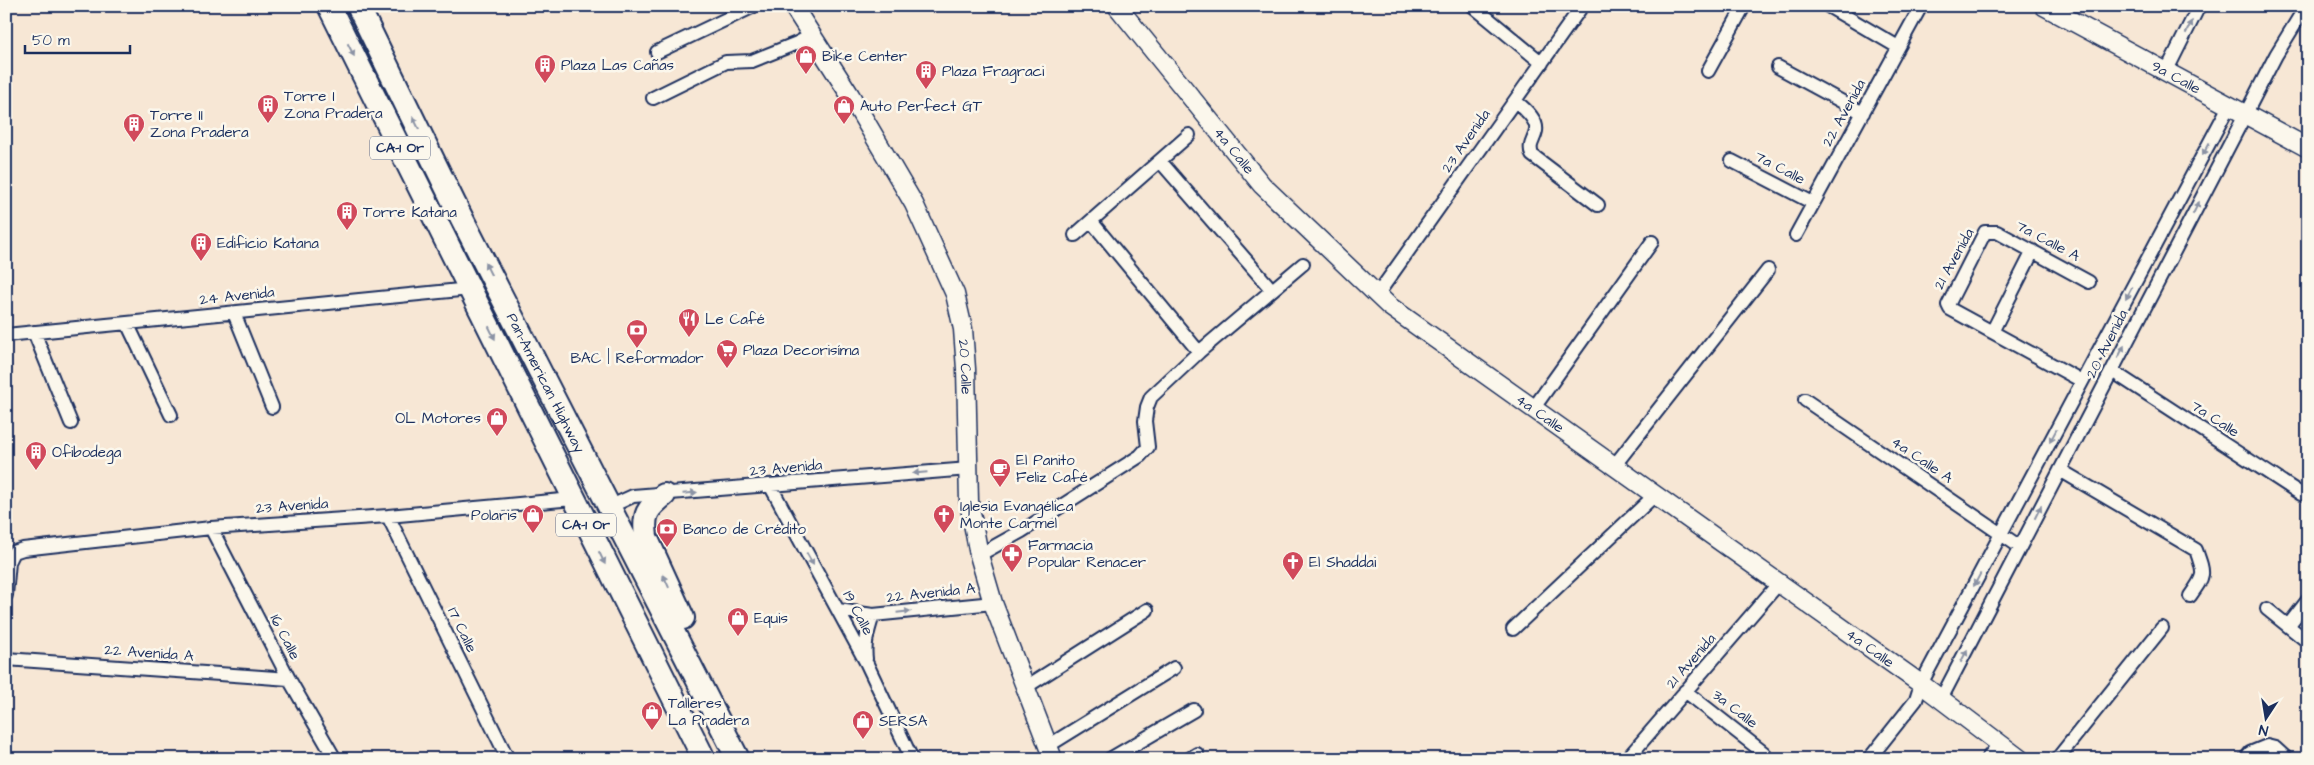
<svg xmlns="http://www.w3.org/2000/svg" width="2314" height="765" font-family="'Architects Daughter',sans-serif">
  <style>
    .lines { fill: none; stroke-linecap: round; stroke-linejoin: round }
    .street-casing { stroke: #1b2f5e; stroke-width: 16 }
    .secondary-casing { stroke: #1b2f5e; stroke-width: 21 }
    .highway-casing { stroke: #1b2f5e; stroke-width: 26 }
    .street { stroke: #fbf7ec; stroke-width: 12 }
    .secondary { stroke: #fbf7ec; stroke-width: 18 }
    .highway { stroke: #fbf7ec; stroke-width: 22 }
    .oneway { fill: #8b93a5 }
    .labels { text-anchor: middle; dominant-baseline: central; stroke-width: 5; stroke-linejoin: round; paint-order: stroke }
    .shield { fill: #fbf7ec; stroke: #5e6b89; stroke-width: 1 }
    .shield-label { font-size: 14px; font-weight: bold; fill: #1b2f5e }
    .poi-label { font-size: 15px; fill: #1b2f5e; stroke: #fbf7ec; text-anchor: start }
    .street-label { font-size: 15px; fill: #1b2f5e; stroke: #fbf7ec }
  </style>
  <rect width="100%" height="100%" fill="#f7e7d5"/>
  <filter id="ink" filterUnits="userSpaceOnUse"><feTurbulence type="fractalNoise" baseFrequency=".02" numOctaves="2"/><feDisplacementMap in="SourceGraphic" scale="10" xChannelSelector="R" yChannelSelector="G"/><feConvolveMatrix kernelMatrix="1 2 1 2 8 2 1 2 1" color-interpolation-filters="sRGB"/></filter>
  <g filter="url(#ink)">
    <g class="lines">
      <g class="street-casing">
        <path id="street" d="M1473,6L1542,63
          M1828,6L1898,47
          M657,52L754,6
          M1778,67L1863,113
          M1708,71L1744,6
          M2166,72L2199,6
          M653,98L726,62L752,61L797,43L812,35
          M1515,101C1523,107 1538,120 1536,131C1534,141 1528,144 1532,155L1598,205
          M1160,161L1272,290
          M1732,161L1813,203
          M1091,221L1199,352
          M1075,235L1189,135
          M1796,235L1921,6
          M1377,295L1582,6
          M234,313L272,407
          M127,323L171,415
          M34,332L71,423
          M1992,332L2033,251
          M6,335L470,289
          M2112,371L2301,494
          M2082,381L1950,309L1948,305L1985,232H1997L2089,282
          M1805,400L2020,547
          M1533,409L1652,242
          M1614,466L1768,270
          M2060,470L2196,550C2205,575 2205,575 2190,596
          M770,485L867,664L912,759
          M609,507L633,496L969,469
          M388,516L508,759
          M211,528L289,679L335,759
          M979,555L1022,531L1140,456L1148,447L1145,421L1147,407L1151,397L1199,352L1303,264
          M6,595L9,562L14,552L23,549L211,528L388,516L573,499
          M2267,609L2308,642
          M838,610L873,615L993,603
          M2288,626L2308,600
          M1513,629L1655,495
          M6,659L289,679
          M866,659C864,643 868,631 873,615
          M1026,687L1147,610
          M1685,691L1764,753
          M1941,699L2245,115L2276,55L2306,6
          M1048,746L1174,668
          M1110,759L1194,710
          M1189,759L1197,754
          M1627,759L1779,583
          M1869,759L1916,700L1921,684L2229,106
          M1987,759L2000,743
          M2057,759L2162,628
          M2245,759L2250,753L2267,746L2275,748L2287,759"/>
      </g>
      <g class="secondary-casing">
        <g id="secondary">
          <path id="s1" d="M793,6L850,95L914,204L955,294L963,329L966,369L969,502L979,555L993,603L1053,759"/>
          <path id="s2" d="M1117,6L1262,185L1389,306L1921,684L2020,759"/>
          <path id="s3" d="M2044,6L2308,148"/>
        </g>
      </g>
      <g class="highway-casing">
        <g id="highway">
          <path d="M329,6L704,759"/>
          <path id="s4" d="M358,6L454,203L738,759"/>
          <path d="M664,495C647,509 643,514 646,537L683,618"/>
        </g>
      </g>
      <use href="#street" class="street"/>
      <use href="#secondary" class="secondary"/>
      <use href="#highway" class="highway"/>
    </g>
    <defs><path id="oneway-solid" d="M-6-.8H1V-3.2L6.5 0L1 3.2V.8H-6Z" transform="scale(1.25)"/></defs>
    <g class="oneway">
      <use href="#oneway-solid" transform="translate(2189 27) rotate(-63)"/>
      <use href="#oneway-solid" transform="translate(351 50) rotate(63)"/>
      <use href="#oneway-solid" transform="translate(416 123) rotate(-116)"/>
      <use href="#oneway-solid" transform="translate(2206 149) rotate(118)"/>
      <use href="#oneway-solid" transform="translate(2196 208) rotate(-63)"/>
      <use href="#oneway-solid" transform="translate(488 269) rotate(-117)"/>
      <use href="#oneway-solid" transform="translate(2129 293) rotate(118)"/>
      <use href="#oneway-solid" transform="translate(492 333) rotate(64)"/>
      <use href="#oneway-solid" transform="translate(2121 352) rotate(-63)"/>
      <use href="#oneway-solid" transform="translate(2053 436) rotate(118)"/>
      <use href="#oneway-solid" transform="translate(920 473) rotate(175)"/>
      <use href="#oneway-solid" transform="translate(690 493) rotate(-5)"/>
      <use href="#oneway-solid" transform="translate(2038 512) rotate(-63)"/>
      <use href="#oneway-solid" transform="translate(602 558) rotate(64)"/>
      <use href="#oneway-solid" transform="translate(810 559) rotate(61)"/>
      <use href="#oneway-solid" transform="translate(1977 580) rotate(118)"/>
      <use href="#oneway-solid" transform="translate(666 581) rotate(-114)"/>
      <use href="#oneway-solid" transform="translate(904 612) rotate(-6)"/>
      <use href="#oneway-solid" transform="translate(1964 656) rotate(-63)"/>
    </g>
  </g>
  <defs>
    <g id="shop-pin" transform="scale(1.125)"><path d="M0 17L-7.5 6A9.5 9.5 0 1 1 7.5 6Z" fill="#d1495b" stroke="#fbf7ec"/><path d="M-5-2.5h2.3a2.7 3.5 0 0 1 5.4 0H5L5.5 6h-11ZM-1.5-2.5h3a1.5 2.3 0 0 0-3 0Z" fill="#fff"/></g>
    <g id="building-pin" transform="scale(1.125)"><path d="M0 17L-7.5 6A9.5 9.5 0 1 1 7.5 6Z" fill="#d1495b" stroke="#fbf7ec"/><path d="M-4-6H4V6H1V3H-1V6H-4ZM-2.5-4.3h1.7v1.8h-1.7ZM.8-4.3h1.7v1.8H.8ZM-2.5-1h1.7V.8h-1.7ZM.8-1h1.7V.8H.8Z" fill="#fff"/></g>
    <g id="restaurant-pin" transform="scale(1.125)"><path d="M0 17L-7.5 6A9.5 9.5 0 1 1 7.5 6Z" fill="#d1495b" stroke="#fbf7ec"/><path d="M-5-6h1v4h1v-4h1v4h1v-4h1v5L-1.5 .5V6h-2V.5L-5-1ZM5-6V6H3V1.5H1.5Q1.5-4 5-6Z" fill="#fff"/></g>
    <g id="bank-pin" transform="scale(1.125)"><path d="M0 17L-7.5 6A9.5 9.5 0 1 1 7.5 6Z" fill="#d1495b" stroke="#fbf7ec"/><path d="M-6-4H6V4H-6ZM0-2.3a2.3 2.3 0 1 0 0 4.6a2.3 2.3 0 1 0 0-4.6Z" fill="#fff"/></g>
    <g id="supermarket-pin" transform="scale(1.125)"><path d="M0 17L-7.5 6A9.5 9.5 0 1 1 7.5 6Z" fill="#d1495b" stroke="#fbf7ec"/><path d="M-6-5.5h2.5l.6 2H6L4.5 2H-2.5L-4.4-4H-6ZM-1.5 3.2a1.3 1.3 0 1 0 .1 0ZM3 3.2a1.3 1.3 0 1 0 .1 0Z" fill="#fff"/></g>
    <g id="cafe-pin" transform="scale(1.125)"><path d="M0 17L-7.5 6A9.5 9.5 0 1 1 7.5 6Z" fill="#d1495b" stroke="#fbf7ec"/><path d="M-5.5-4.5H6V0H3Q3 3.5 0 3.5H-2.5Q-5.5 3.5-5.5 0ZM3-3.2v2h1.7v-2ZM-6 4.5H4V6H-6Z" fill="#fff"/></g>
    <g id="church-pin" transform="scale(1.125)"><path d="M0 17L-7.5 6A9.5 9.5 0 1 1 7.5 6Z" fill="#d1495b" stroke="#fbf7ec"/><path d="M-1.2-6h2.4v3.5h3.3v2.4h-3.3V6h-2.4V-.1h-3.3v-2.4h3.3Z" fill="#fff"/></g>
    <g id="pharmacy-pin" transform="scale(1.125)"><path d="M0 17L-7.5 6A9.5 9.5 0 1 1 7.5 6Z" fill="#d1495b" stroke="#fbf7ec"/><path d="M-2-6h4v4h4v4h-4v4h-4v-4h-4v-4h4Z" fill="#fff"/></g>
  </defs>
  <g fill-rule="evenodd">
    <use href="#shop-pin" x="806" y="56"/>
    <use href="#building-pin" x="545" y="65"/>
    <use href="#building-pin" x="926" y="71"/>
    <use href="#building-pin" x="268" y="105"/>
    <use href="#shop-pin" x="844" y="106"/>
    <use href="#building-pin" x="134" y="124"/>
    <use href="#building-pin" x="347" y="212"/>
    <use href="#building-pin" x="201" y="243"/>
    <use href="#restaurant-pin" x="689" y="319"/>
    <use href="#bank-pin" x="637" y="330"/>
    <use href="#supermarket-pin" x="727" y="350"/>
    <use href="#shop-pin" x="497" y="418"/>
    <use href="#building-pin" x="36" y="452"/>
    <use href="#cafe-pin" x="1000" y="469"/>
    <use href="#shop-pin" x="533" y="515"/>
    <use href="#church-pin" x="944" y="515"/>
    <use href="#bank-pin" x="667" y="529"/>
    <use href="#pharmacy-pin" x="1012" y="554"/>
    <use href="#church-pin" x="1293" y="562"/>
    <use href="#shop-pin" x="738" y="618"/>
    <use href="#shop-pin" x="652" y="712"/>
    <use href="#shop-pin" x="863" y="721"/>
  </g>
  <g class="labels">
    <g class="shield">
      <rect x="370" y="136.5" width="60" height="23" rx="4"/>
      <rect x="556" y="513.5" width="60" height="23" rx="4"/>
    </g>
    <g class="shield-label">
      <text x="400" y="148">CA-1 Or</text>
      <text x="586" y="525">CA-1 Or</text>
    </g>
    <g class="poi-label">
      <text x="822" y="56">Bike Center</text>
      <text x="561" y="65">Plaza Las Cañas</text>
      <text x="942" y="71">Plaza Fragraci</text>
      <text x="284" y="96">Torre I<tspan x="284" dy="17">Zona Pradera</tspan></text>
      <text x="860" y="106">Auto Perfect GT</text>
      <text x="150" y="115">Torre II<tspan x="150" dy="17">Zona Pradera</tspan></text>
      <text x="363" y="212">Torre Katana</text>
      <text x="217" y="243">Edificio Katana</text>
      <text x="705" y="319">Le Café</text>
      <text x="743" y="350">Plaza Decorisíma</text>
      <text x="637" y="358" text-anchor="middle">BAC | Reformador</text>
      <text x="481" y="418" text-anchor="end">OL Motores</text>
      <text x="52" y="452">Ofibodega</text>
      <text x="1016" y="460">El Panito<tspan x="1016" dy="17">Feliz Café</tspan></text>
      <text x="960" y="506">Iglesia Evangélica<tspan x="960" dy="17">Monte Carmel</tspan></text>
      <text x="517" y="515" text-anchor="end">Polaris</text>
      <text x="683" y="529">Banco de Crédito</text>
      <text x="1028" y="545">Farmacia<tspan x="1028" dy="17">Popular Renacer</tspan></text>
      <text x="1309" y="562">El Shaddai</text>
      <text x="754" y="618">Equis</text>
      <text x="668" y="703">Talleres<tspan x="668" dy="17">La Pradera</tspan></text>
      <text x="879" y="721">SERSA</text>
    </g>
    <g class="street-label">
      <text stroke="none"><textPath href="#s3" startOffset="150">9a Calle</textPath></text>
      <text transform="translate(1844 113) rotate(-61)">22 Avenida</text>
      <text transform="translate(1466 141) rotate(-55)">23 Avenida</text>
      <text stroke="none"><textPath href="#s2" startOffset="186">4a Calle</textPath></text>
      <text transform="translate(1780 168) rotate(28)">7a Calle</text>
      <text transform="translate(2048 241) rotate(28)">7a Calle A</text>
      <text transform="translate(1954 259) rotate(-61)">21 Avenida</text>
      <text transform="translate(237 296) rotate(-6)">24 Avenida</text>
      <text transform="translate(2107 344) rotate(-63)">20 Avenida</text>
      <text stroke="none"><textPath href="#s1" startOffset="405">20 Calle</textPath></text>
      <text stroke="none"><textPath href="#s4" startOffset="421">Pan-American Highway</textPath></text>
      <text stroke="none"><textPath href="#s2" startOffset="591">4a Calle</textPath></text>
      <text transform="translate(2215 419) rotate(33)">7a Calle</text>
      <text transform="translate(1922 460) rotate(34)">4a Calle A</text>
      <text transform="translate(786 468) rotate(-5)">23 Avenida</text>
      <text transform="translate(292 506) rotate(-4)">23 Avenida</text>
      <text transform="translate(931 593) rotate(-6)">22 Avenida A</text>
      <text transform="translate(858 613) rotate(62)">19 Calle</text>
      <text transform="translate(462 630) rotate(64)">17 Calle</text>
      <text transform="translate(285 637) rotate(63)">16 Calle</text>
      <text stroke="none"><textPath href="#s2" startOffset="996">4a Calle</textPath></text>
      <text transform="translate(149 653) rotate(4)">22 Avenida A</text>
      <text transform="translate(1691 661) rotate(-49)">21 Avenida</text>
      <text transform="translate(1735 709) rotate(38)">3a Calle</text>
    </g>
  </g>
  <rect width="2314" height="765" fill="none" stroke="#fbf7ec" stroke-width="25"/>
  <rect x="12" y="12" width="2289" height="740" fill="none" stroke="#1b2f5e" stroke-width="2" filter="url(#ink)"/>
  <g transform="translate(2266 718) rotate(192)" stroke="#fbf7ec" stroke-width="4" paint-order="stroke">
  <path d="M0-4L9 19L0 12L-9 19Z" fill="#1b2f5e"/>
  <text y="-8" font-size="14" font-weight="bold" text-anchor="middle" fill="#1b2f5e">N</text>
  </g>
  <path d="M25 45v8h105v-8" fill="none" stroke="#1b2f5e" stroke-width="2.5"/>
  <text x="32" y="45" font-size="15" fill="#1b2f5e" stroke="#fbf7ec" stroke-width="4" paint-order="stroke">50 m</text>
</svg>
